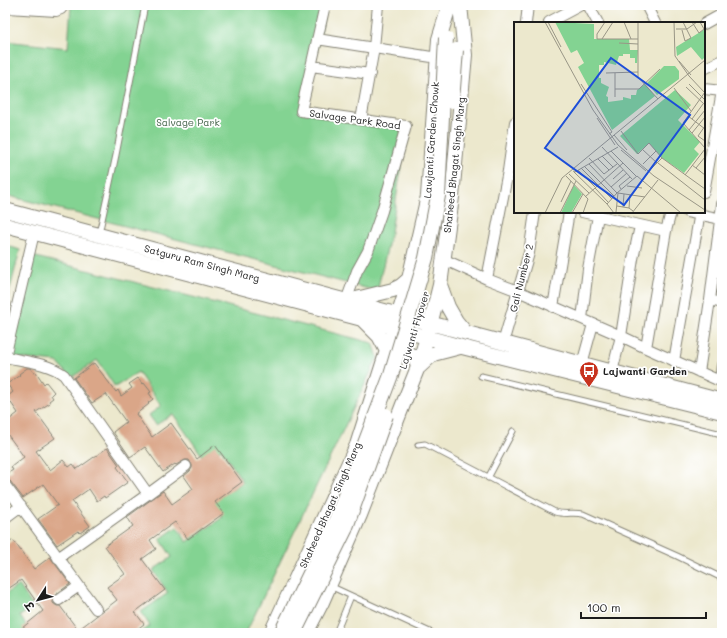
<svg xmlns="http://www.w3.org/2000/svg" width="727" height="638" font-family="Mali,'Playpen Sans Deva',sans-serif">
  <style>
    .green { fill: #83d392; stroke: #507857 }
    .building { fill: #daa688 }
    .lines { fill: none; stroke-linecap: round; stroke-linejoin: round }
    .lane-casing { stroke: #848274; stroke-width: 7 }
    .street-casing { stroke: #848274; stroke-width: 12 }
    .secondary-casing { stroke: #848274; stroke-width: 16 }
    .lane { stroke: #fff; stroke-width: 5 }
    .street { stroke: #fff; stroke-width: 10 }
    .secondary { stroke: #fff; stroke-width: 14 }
    .secondary-bridge-casing { stroke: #848274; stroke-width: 16; stroke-linecap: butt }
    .secondary-bridge { stroke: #fff; stroke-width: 14 }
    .labels { text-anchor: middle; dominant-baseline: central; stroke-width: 3.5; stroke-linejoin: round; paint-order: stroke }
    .street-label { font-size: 10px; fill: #1c1c1c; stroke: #fff }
    .park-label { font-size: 10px; fill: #45654b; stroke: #fff }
    .poi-label { font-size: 10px; font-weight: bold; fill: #1c1c1c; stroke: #fff; text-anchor: start }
    .inset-road { fill: none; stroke: #999686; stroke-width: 1 }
    .view { fill: #1d4ed8; fill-opacity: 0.15; stroke: #1d4ed8; stroke-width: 2 }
    .inset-edge { fill: none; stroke: #1c1c1c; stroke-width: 2 }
  </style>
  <rect width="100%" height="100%" fill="#fff"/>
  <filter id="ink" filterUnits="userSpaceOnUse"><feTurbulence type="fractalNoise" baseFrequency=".025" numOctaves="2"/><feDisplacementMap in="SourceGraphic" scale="8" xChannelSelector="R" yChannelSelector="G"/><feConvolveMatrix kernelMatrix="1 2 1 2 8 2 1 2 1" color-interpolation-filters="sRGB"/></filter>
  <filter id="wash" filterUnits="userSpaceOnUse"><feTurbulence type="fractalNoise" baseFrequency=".012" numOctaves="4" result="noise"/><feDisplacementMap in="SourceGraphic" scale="16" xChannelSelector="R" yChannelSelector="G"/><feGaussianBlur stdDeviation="0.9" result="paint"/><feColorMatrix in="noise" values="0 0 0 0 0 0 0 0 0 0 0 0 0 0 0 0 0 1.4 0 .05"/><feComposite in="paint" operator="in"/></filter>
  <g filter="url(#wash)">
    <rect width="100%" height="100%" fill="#ece8cd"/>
    <path class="green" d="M71,5H326L305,112L407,130L391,232L377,291L5,195V41L68,48Z
      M5,245L20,250L5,308Z
      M32,256L373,343L378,357L246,633H140L150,626L141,612L168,593L153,570L172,557L160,539L177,527L187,542L223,517L213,502L243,482L221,449L205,460L173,414L156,425L149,415L161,406L138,372L115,387L97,360L71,378L57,362L8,357Z
      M19,585L33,607L20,616L31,633H5V594Z"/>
    <g id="blocks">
      <path class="building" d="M94,363L116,392L118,390L121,396L132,388L129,384L138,378L143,384L144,383L151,392L149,393L153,399L148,403L149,404L136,414L152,437L171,423L197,459L215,445L242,482L215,502L224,513L188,539L175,522L150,540L156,549L142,559L165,590L135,612L144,624L132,633H26L22,628L43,611L21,580L5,591V546L13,540L34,569L50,557L70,584L55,595L53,600V603L57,606H60L78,630L117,600L107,587L125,574L105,546L133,526L127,517L163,491L172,504L193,489L184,476L190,471L192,468V465L189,460H185L176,465L175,464L163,472L145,447L130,457L113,432L126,422L106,394L92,403L74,378Z
        M27,368H30L34,373L36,372L44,384L46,382L54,392L51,395L53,398L49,401L50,403L36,412L55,438L36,451L50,470L63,460L69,467L73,464L77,469L107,448L119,465L117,467L128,482L105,498L104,496L97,501L89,489L72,501L90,526L80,533L78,531L57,545L38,519L58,505L43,484L23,498L10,481L8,479H5V475L13,470L11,467L24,457L5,431V423L18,413L7,397L13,392L7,384L20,375L19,374Z"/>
    </g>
  </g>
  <g filter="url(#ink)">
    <use href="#blocks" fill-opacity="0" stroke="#848274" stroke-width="1"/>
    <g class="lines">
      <g class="lane-casing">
        <path id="lane" d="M99,234L116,155L145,5
          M481,376L722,434
          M418,445L425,444L555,512C565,515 573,512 583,514L677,556L722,578
          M488,478L513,431
          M330,586L432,633
          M336,633L351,596"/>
      </g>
      <g class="street-casing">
        <path id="street" d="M325,5L301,111L406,126L382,211L368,251L357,271L346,301
          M588,5L598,23
          M646,5L655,23
          M8,8L56,11L61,9L64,5
          M549,22L581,5
          M526,23L528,5
          M704,24L722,14
          M317,39L438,58
          M311,66L370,74
          M704,69L722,60
          M704,89L722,91
          M361,120L374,48L378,5
          M704,192L722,91
          M582,212L666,231
          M687,212L722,219
          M443,259L487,279L518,291L621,336L646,348L722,382
          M487,279L508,171L515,122
          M710,300L722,303
          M553,307L569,212
          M582,319L588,269L598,216
          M503,343L518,291L529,253L535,212
          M646,348L666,231L671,212
          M5,357C24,361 49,363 64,375L148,494
          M5,357L34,233
          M674,361L700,212
          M582,364L593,324
          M612,372L621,336L633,259L640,226
          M699,372L710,300L722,204
          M720,381L722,365
          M5,485L96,609
          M5,518L21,506
          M58,558L148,494L186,466
          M59,600L79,586"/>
      </g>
      <g class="secondary-casing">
        <path id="secondary" d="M5,210L722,401
          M5,225L362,319L462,347L722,412
          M440,285L448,307L456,321L466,333
          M348,301L393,290L401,286L409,279
          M363,320L379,336L387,351
          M389,350L394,347L415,357L418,367
          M419,367L433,354L460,347
          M271,633L357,445L407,288L428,196L439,39L448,10
          M306,633L322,602L360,515L404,402L418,367L427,337L440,285L452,197L465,55L460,5"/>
      </g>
      <use href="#lane" class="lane"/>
      <use href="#street" class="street"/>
      <use href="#secondary" class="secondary"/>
      <g class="secondary-bridge-casing">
        <path id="secondary-bridge" d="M452,101L456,50
          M281,633L335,522L391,375L426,258L438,196L446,38
          M294,633L345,530L386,415"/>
      </g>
      <use href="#secondary-bridge" class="secondary-bridge"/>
    </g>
  </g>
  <defs>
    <g id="bus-pin" transform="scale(1)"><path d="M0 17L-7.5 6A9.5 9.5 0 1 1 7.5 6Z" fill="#c8321e" stroke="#fff"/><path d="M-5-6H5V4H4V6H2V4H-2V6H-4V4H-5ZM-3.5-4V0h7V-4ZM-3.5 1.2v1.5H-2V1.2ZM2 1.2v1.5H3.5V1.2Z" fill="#fff"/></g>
  </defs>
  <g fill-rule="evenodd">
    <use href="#bus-pin" x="589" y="371"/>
  </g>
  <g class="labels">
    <g class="street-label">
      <text transform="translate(355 119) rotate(8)">Salvage Park Road</text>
      <text transform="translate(431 140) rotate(-86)">Lawjanti Garden Chowk</text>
      <text transform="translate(454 165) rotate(-84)">Shaheed Bhagat Singh Marg</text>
      <text transform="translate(202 263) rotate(15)">Satguru Ram Singh Marg</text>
      <text transform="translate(521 278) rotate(-76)">Gali Number 2</text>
      <text transform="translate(414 330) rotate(-73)">Lajwanti Flyover</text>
      <text transform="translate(330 505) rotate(-66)">Shaheed Bhagat Singh Marg</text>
    </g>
    <g class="park-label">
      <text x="188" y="122">Salvage Park</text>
    </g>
    <g class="poi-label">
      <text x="603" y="371">Lajwanti Garden</text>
    </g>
  </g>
  <g transform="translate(514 22)">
    <rect width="191" height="191" fill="#ece8cd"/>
    <path d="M41,0L80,2V17H115L116,28H124L123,41H121V36H116V32H109V34H105L102,43L90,40V43H85V56H87V61L95,65L92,74L94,75V80L109,78V75L117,77V73H122L123,68L131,62L141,74L98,108L64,45L70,41L63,28L57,31ZM191,7V35L188,38L177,25L163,34L162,25ZM150,44H161L165,49V57L143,73L133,61ZM161,68L177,83L164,98L186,120L180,127L185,132L170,151L148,136L135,121L123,132L106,114ZM60,163L68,172L57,191H47Z" fill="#83d392"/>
    <path class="inset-road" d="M31,0L79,88L104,123L140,154L191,188M34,0L47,25M99,0L88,17H124M110,0L117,17M124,0V55L144,77M160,0L161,34L175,54M178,0L185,11L190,7L186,0M162,7H173L183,0M168,8L171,19L177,16L169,0M88,17H83V12L91,0M105,21L124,22M165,39L177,53M92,51L124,50M175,54L191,71M67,62L98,110L95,112M175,62L191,78M172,65L191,83M160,66L177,89M101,67H125L146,47M191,70L174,94L191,107M101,75V51M174,94L169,101L191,126M83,96L101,123M178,97L189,82M191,104L184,114L191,119M175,108L191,88M107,109L124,132L135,121L148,136L191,167M178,111L191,95M100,113L113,128M88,125L118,157M128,127L143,141M107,128L132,149M97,129L122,154M88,134L99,145M75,136L90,152M84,137L95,148M144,141L191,178M75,142L103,171L93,182L100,191M129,142L142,129M178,143L191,153M70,144L100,174M67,146L98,177M182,146L191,135M64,148L81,165M59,149L61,150L104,125M135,149L148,136M60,150L93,182M55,152L75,171M90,152L103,142M171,153L191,127M52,154L74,177L69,191M99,157L109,148M113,164L128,166M97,165L113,151M81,166L94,180M107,167L105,164L116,155M103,171L123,154L167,191M71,175L109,141M47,180L57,159M103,184L115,186L119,189M109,185L110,172M115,186L116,173M102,190L104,171L131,175M31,191L48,156L191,38M46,191L62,159M58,191L69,172M118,191L144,158"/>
    <path class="view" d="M97,36L176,93L110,183L31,126Z"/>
    <rect width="191" height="191" class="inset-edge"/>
  </g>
  <rect width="727" height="638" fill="none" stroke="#fff" stroke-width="20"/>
  <g transform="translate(38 600) rotate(234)" stroke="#ffffff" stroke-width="3" paint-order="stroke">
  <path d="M0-3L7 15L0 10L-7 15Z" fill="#1c1c1c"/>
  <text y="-6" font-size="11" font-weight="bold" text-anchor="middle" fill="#1c1c1c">उ</text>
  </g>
  <path d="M581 612v6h125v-6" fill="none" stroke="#1c1c1c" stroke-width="2"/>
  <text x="587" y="612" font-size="12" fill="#1c1c1c" stroke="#ffffff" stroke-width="3" paint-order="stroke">100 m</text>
</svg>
